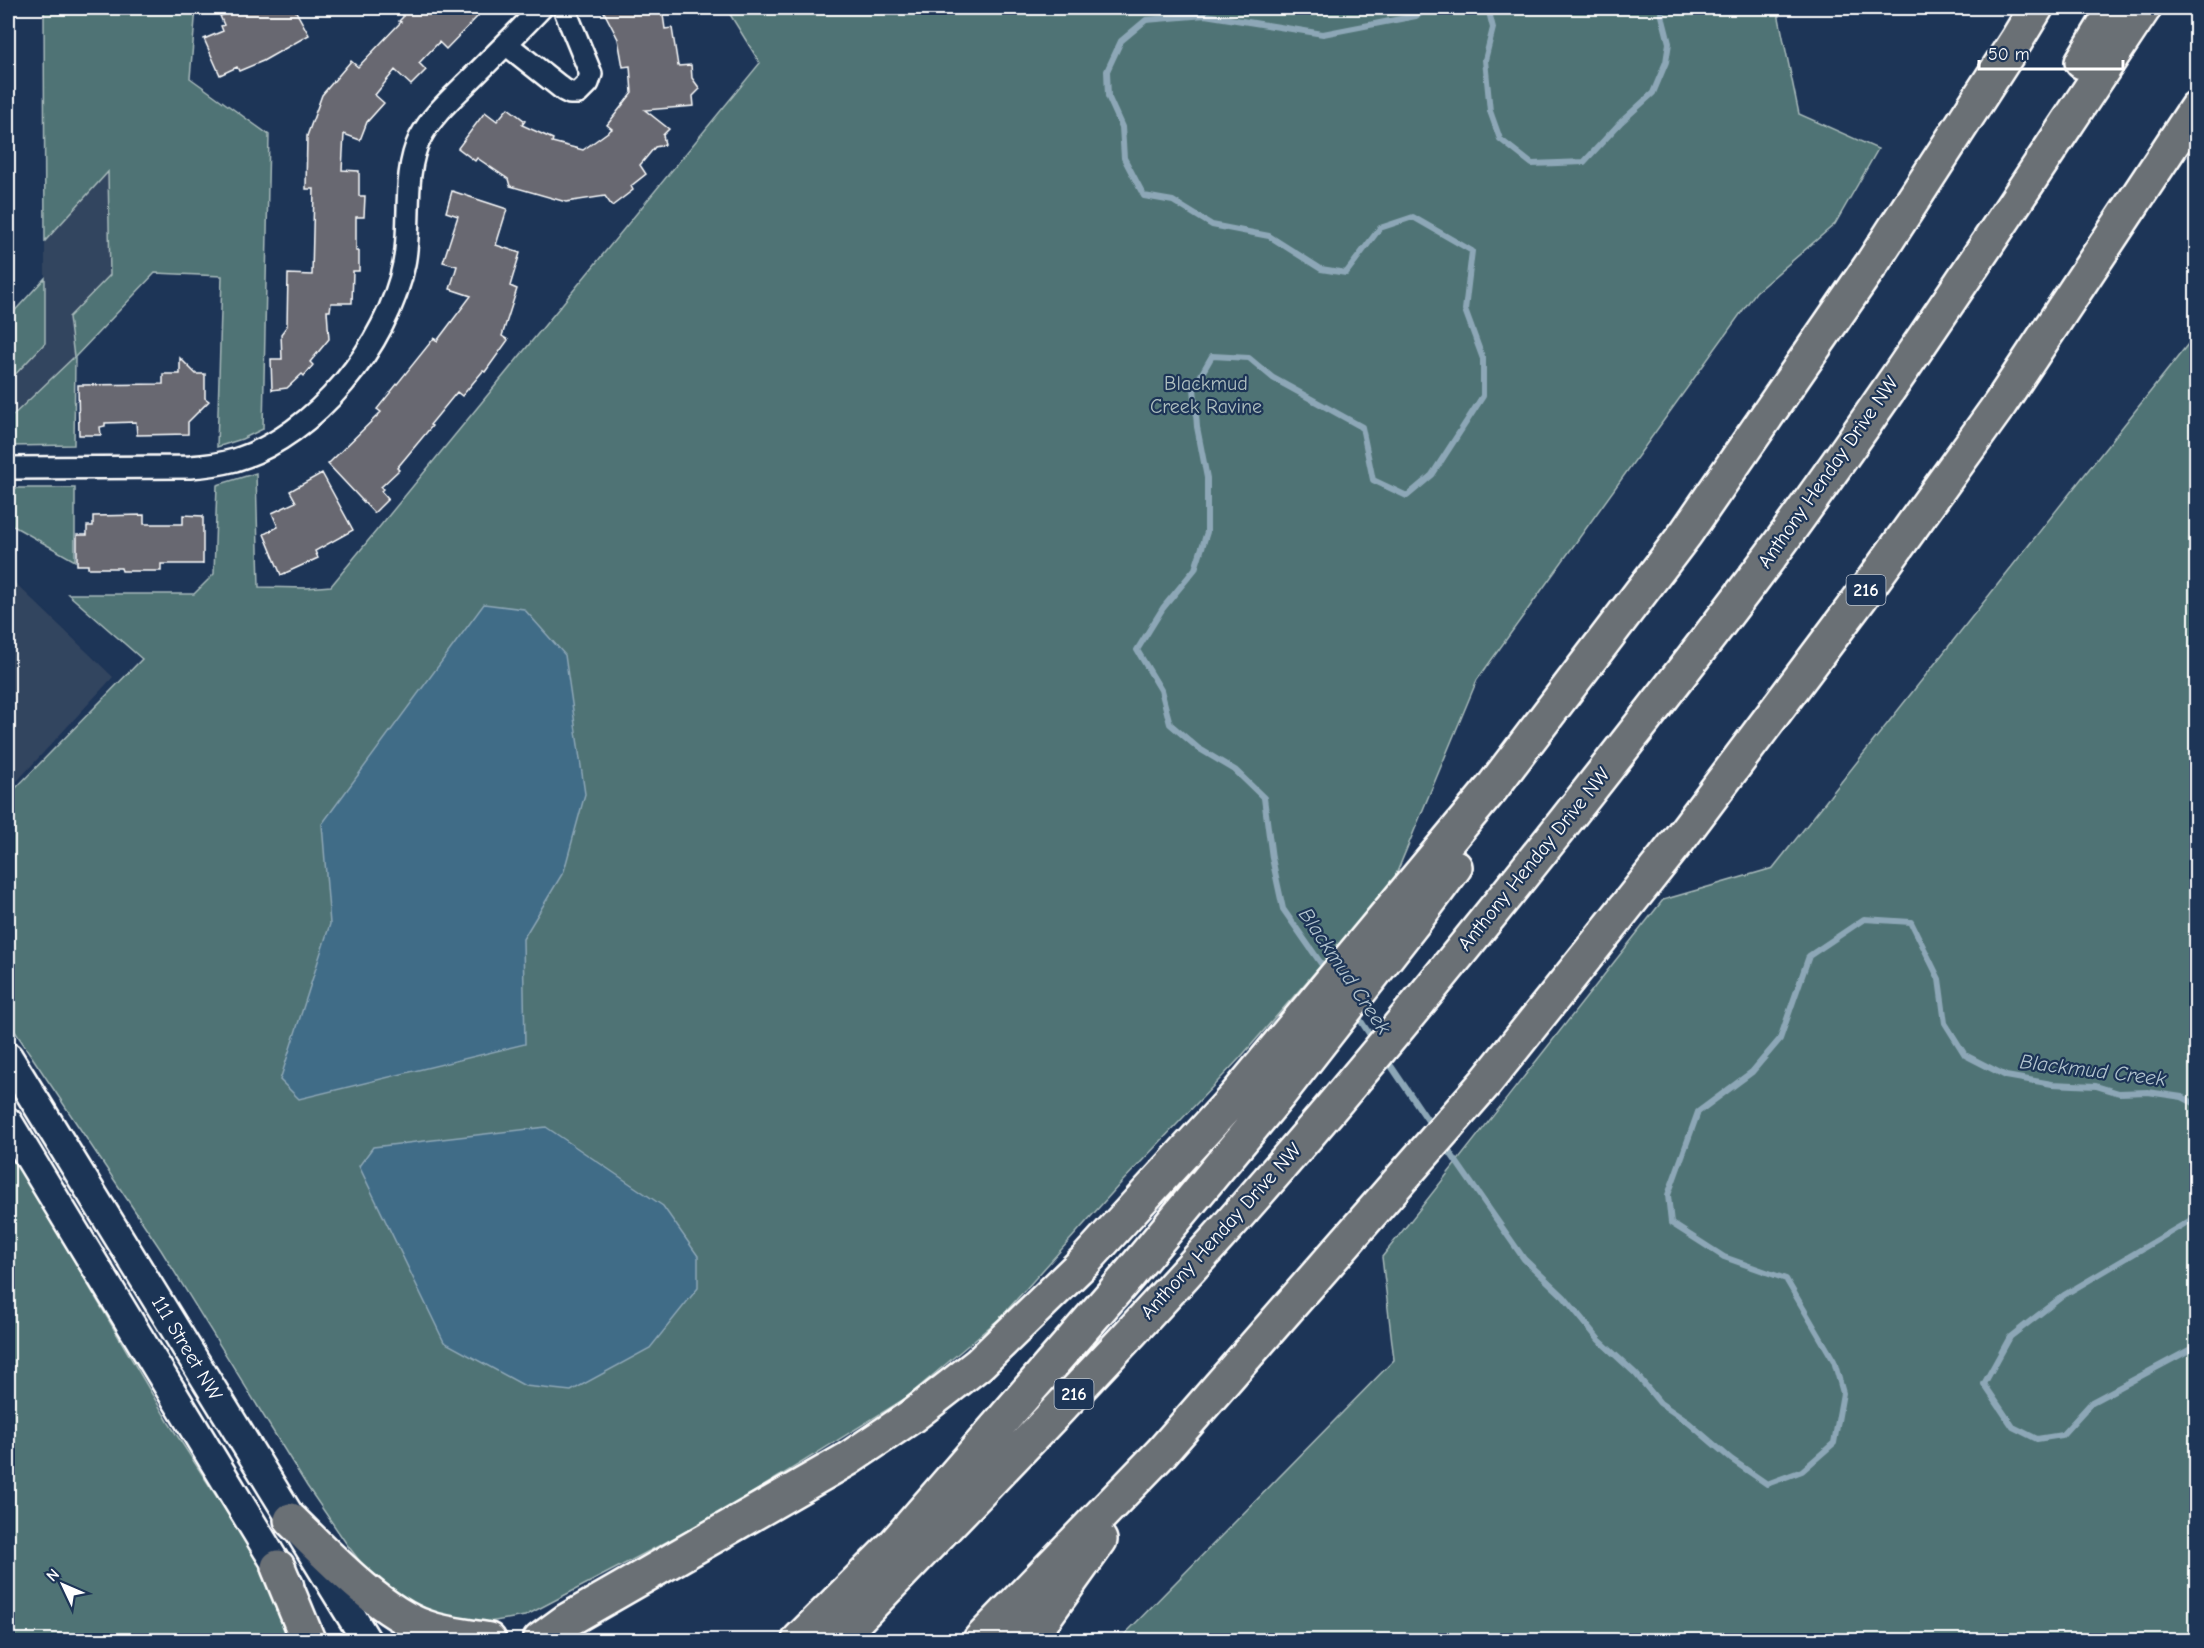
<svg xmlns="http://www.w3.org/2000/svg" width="2204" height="1648" font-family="'Comic Neue',sans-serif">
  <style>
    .built { fill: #33445f }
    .green { fill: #4f7374; stroke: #a7b9ba; stroke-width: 1.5 }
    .water { fill: #416c87; stroke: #8da7b7; stroke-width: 1.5 }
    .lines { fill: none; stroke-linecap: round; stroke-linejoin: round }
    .stream { stroke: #8da7b7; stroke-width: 6 }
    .building { fill: #676871; stroke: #fff; stroke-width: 1.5 }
    .minor-casing { stroke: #fff; stroke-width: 26 }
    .secondary-casing { stroke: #fff; stroke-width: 33 }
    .motorway-casing { stroke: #fff; stroke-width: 38 }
    .minor { stroke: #1d3557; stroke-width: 21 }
    .secondary { stroke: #1d3557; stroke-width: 28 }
    .motorway { stroke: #6b6f75; stroke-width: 33 }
    .labels { text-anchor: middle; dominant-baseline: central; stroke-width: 4.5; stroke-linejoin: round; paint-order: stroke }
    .shield { fill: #1d3557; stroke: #bbc2cd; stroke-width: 1.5 }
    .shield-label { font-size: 18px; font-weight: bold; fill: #fff }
    .park-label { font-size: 20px; fill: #b0c0c0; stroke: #1d3557 }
    .street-label { font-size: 20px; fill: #fff; stroke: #1d3557 }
    .water-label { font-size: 21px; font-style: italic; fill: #b3c4cf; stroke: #1d3557 }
  </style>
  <rect width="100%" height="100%" fill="#1d3557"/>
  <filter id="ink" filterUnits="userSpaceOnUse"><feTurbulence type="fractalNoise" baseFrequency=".0167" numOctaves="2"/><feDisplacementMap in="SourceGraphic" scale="12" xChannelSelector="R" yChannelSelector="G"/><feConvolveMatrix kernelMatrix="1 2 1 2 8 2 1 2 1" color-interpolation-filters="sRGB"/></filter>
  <g filter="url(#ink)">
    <path class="built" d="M109,171L110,275L69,317L75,357L8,420V382L45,343V241Z
      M8,576L113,677L8,791Z"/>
    <path class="green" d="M44,8H196L190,78L269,135L263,429L242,439L217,447L222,276L155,273L75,357L74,445L8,446V420L74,357L69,317L110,275L108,172L45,241Z
      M726,8H1777L1799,114L1878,149L1835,224L1756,292L1477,680L1392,884L1239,1059L1120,1184L1000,1318L906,1398L712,1518L525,1616L483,1623L431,1614L387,1588L366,1569L348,1546L307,1486L161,1250L8,1021V796L142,659L68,594H194L214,574L217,485L256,473L259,587L306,588L331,586L760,63Z
      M45,278V343L8,382V318Z
      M2196,334V1640H1119L1394,1360L1382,1257L1663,900L1773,868Z
      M8,488H75V561L8,523Z
      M8,1148L169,1423L266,1573L295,1640H8Z"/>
    <path class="water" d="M484,604L524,609L565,655L585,794L564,871L523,939L525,1044L299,1099L280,1080L330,924L322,824Z
      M546,1127L663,1206L698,1256V1288L650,1348L571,1391L525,1386L444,1342L359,1166L373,1147Z"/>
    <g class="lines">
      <path class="stream" d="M1488,8L1493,28L1485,60L1490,111L1500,139L1532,164L1584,162L1621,122L1653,93L1666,62L1669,43L1660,8
        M1327,972L1283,909L1272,858L1264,798L1235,770L1198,748L1170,724L1161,690L1137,650L1163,608L1195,569L1207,532V478L1197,427L1194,387L1212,356L1249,358L1273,378L1362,427L1373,480L1407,496L1432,475L1483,396V359L1465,310L1472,251L1413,217L1380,228L1346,273L1321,269L1269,236L1212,225L1173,201L1144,196L1124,158L1122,127L1108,96L1107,71L1121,41L1146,20L1205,15L1323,34L1416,16L1429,8
        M1355,1012L1374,1041
        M1385,1057L1433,1128
        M1444,1144L1524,1259L1564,1297L1599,1340L1636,1374L1660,1403L1689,1423L1731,1459L1767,1484L1802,1471L1834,1443L1843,1393L1834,1361L1786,1279L1724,1257L1671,1223L1668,1195L1698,1112L1752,1072L1780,1039L1809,956L1864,919L1911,922L1939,979L1945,1023L1965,1055L2006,1076L2052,1084L2096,1086L2119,1093L2148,1092L2182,1097L2196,1104
        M2196,1217L2064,1295L2010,1337L1984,1384L2013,1427L2037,1439L2062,1435L2092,1402L2193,1348L2196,1349"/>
    </g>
    <path class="building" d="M238,8H294L309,35L263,61L239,71L237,67L220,75L204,39L223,31L221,26L224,25L220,16Z
      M403,8H469L478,16L446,49L439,42L419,63L426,70L411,85L395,70L375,95L384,103L367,122L360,140L344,134L342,170L359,171V196H365L364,217H356V251H359V271H353L352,303H331L330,311H327L329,339L310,362L313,365L304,376L302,374L287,388L272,390L271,359H282L281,334L287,326L288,274L312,275L314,189H306L307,136L322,95L351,61L358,67L401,22L399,21L403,17Z
      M602,8H662L665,29L672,28L678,66L691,65L692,78L700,89L693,96L694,106L645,110L669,129L663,135L665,145L655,147L640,165L646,174L631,186L633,190L612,206L605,196L566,202L510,186L508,179L477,158L475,161L458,148L485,112L497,121L508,108L525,121L522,125L553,139L552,142L583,150L612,129L607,125L632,93L630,66L623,67L618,39Z
      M452,191L507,209L496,245L520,253L510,286L517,289L502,336L508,340L485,372L483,371L462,396L457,392L430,425L432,426L397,468L399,470L381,487L383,489L381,491L388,499L374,513L328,464L381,412L377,409L434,338L437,341L471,296L450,289L457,266L443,262L458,216L446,212Z
      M180,358L196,374H205V398L209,401L188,422V434L137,435L136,422L105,423V426L100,427L101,435H79L78,385L163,384V374H180Z
      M322,473L353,530L315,551L318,558L281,575L264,534L278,527L272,513L296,502L290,491Z
      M144,515V524H183V515L203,516V564H161V571H122L121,568H88V565H77V535H87V526H93V516Z"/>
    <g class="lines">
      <g class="minor-casing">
        <path id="minor" d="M506,44L564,90L570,93H578L588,83L591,74L564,8
          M8,468L190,467C205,466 220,464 235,460C315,436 388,344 404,264C412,225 402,174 420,138C432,115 453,97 471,79C494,56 518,32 541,8"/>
      </g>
      <g class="secondary-casing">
        <path id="secondary" d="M8,1057L366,1640
          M8,1122L289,1585"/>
      </g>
      <g class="motorway-casing">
        <path id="motorway" d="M2082,62L2115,8
          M291,1520C326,1554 380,1612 425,1627C446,1635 468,1636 489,1640
          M278,1567L308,1640
          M540,1640L566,1621L848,1459L912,1416L979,1364L1085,1261L1236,1096L1492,788L1686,533L1873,262L2016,41L2036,8
          M799,1640L893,1546L1129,1275L1278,1096L1417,918L1455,867
          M837,1640C963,1509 1091,1378 1213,1243C1331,1112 1442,976 1551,839C1629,740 1708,641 1783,539C1909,366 2025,186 2144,8
          M980,1640L1161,1453L1486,1082L1590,952L1678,841L1861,597L2000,404L2196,108
          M1023,1640L1047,1614L1100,1540"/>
      </g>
      <use href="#minor" class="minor"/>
      <use href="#secondary" class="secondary"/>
      <use href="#motorway" class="motorway"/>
    </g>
  </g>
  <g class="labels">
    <g class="shield">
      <rect x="1846.5" y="575" width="39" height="30" rx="4.5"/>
      <rect x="1054.5" y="1379" width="39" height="30" rx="4.5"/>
    </g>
    <g class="shield-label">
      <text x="1866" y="590">216</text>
      <text x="1074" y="1394">216</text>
    </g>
    <g class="park-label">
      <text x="1206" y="383">Blackmud<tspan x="1206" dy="23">Creek Ravine</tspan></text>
    </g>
    <g class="street-label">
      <text transform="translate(1828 472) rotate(-55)">Anthony Henday Drive NW</text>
      <text transform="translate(1534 859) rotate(-51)">Anthony Henday Drive NW</text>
      <text transform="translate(1221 1231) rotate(-48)">Anthony Henday Drive NW</text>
      <text transform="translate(187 1348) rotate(59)">111 Street NW</text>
    </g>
    <g class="water-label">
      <text transform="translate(1345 971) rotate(56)">Blackmud Creek</text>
      <text transform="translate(2093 1070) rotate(7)">Blackmud Creek</text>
    </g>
  </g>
  <rect width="2204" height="1648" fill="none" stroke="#1d3557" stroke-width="30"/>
  <rect x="15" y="15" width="2174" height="1618" fill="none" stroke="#fff" stroke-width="2" filter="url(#ink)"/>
  <g transform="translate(63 1585) rotate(314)" stroke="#1d3557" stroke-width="4.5" paint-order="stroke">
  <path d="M0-4.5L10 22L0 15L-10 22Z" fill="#ffffff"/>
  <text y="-9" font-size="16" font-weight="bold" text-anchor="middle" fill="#ffffff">N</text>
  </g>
  <path d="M1979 60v9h144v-9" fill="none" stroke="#ffffff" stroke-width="3"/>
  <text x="1988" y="60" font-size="18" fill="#ffffff" stroke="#1d3557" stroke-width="4.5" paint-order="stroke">50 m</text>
</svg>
